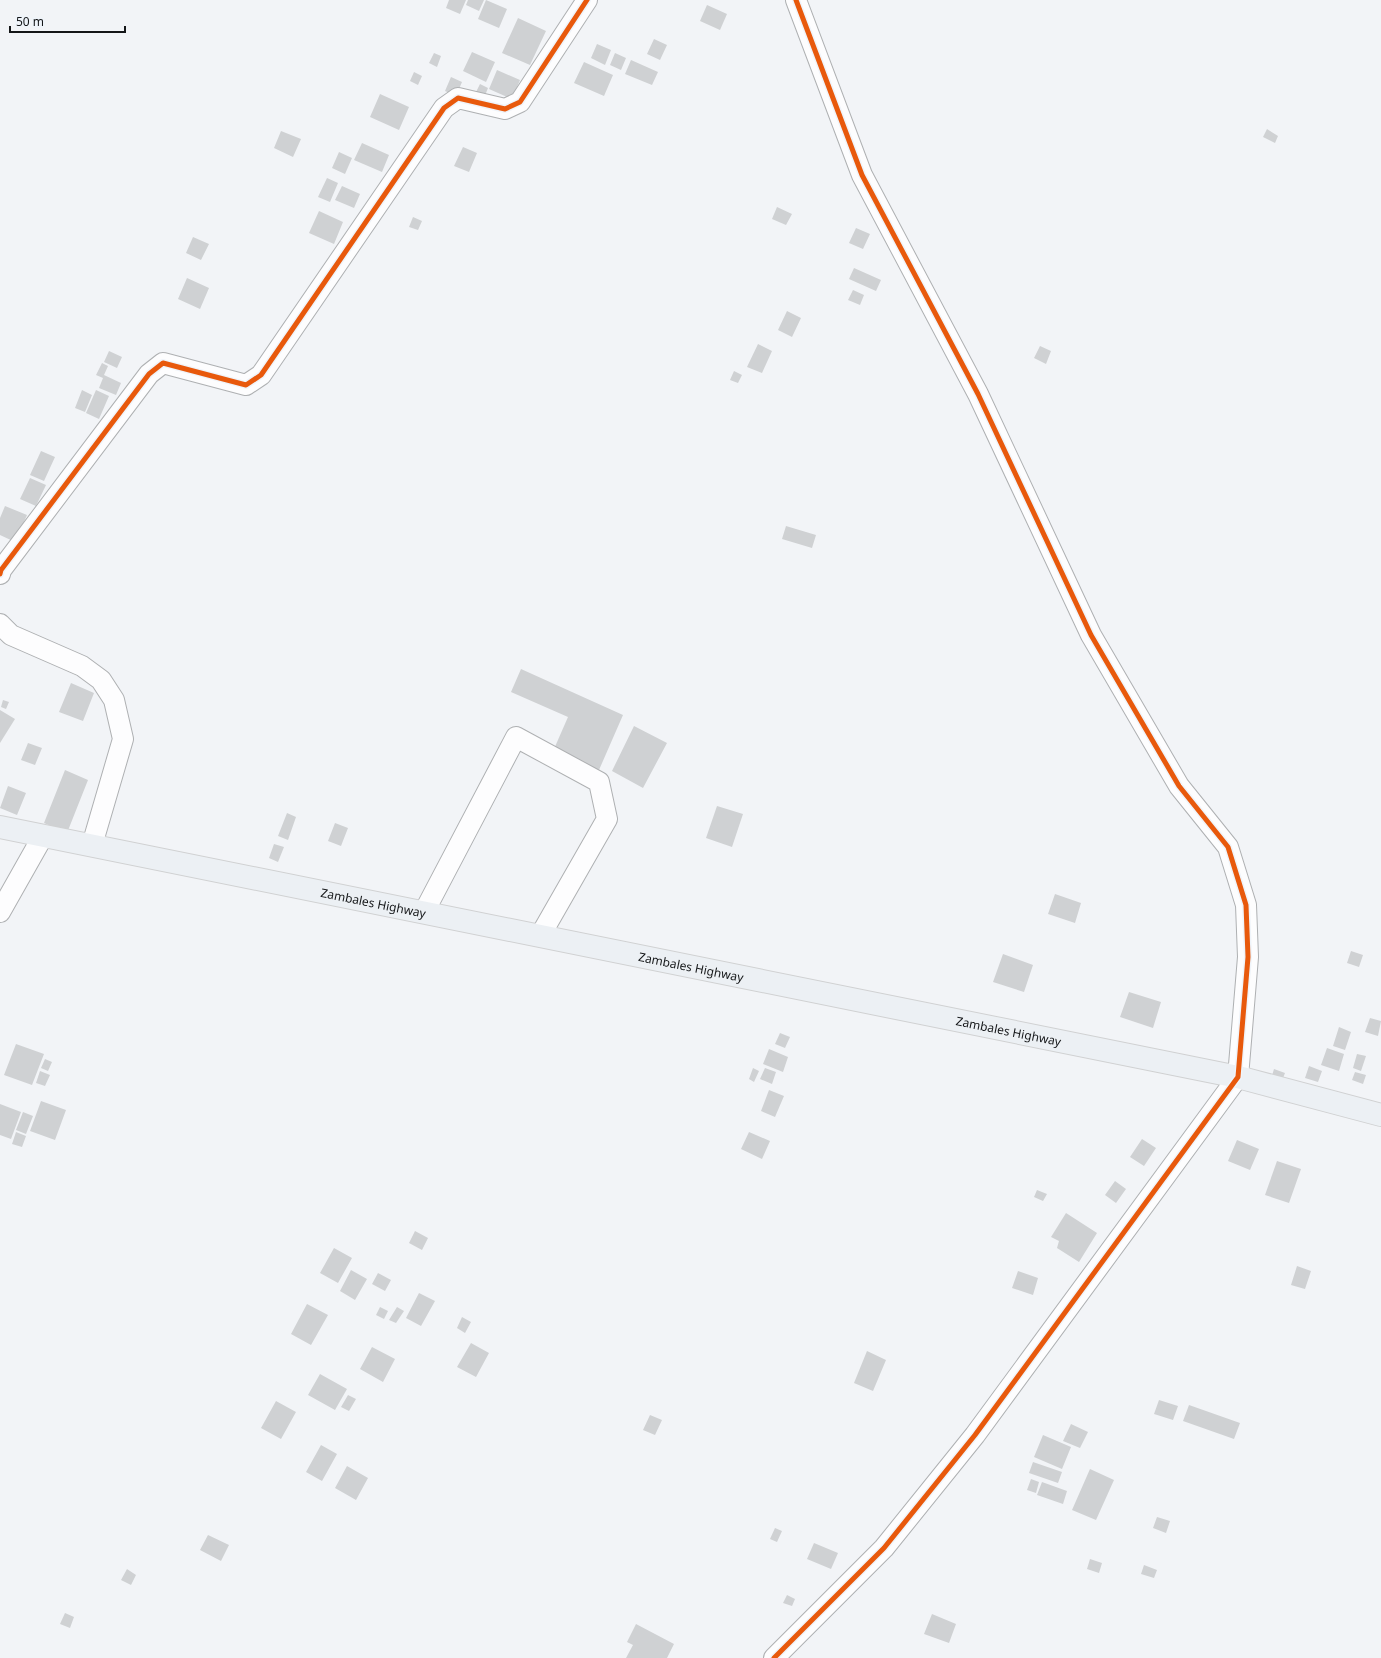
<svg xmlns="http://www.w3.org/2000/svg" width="1381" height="1658" font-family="'Noto Sans',sans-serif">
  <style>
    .building { fill: #cfd1d3 }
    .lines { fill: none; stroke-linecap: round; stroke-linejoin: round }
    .minor-casing { stroke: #aeb0b2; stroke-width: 22 }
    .major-casing { stroke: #d0d1d2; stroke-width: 24 }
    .minor { stroke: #fdfdfe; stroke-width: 20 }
    .major { stroke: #ecf0f4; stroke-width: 22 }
    .cycleway-casing { stroke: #eff4fa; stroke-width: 8 }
    .cycleway { stroke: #e8590c; stroke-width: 5 }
    .labels { text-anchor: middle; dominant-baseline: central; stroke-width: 3; stroke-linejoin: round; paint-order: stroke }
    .street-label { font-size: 12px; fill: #141618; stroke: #eff4fa }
  </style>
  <rect width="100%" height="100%" fill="#f2f4f7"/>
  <path class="building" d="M449,0H466L460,14L446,8Z
    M468,0H484L479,11L466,5Z
    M486,0L507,9L499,28L478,19Z
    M707,5L727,14L720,30L700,21Z
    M518,18L546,31L530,65L502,53Z
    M654,39L667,45L660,60L647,54Z
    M597,44L611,50L605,65L591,58Z
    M472,52L495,62L486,82L463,71Z
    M434,53L441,56L437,67L429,63Z
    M615,53L626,58L621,70L610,65Z
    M631,60L658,72L652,85L625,74Z
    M584,62L613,75L604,96L574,83Z
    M497,70L520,80L512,99L489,89Z
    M414,72L422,76L418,85L410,81Z
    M451,77L462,82L456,96L445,91Z
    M480,84L488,88L484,98L475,94Z
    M380,94L409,107L399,130L370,117Z
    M1267,129L1278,136L1275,143L1263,137Z
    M281,131L301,139L293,157L274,148Z
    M362,143L389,155L382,172L354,160Z
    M463,147L477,153L469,172L454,166Z
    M339,152L352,158L345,174L332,168Z
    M327,178L338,183L330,202L318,197Z
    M342,186L360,194L354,208L335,200Z
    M777,207L792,214L786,225L772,219Z
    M319,211L343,222L334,244L309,233Z
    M413,217L422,221L418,230L409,227Z
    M856,228L870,234L863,249L849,243Z
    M193,237L209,244L201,260L186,253Z
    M854,268L881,280L876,291L849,279Z
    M187,278L209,288L200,309L178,299Z
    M853,290L864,295L860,305L848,300Z
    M787,311L801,318L792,337L778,330Z
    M758,344L772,351L762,373L747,367Z
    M1040,346L1051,351L1046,364L1034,358Z
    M109,351L122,357L117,368L104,362Z
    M102,363L108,366L104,375L121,383L116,395L99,388L103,378L96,375Z
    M734,371L742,375L738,383L730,380Z
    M82,390L92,395L85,412L75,408Z
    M96,390L109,396L99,419L86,413Z
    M41,451L55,457L44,481L30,475Z
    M30,478L46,485L36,506L20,499Z
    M5,506L27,515L15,542L0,535V518Z
    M786,526L816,535L812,548L782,539Z
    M521,669L623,715L599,770L554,749L568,717L511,692Z
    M71,683L94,693L83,721L59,712Z
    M3,700L9,702L6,709L1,707Z
    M0,710L15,719L0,743Z
    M634,726L667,743L643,788L612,771Z
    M28,743L42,748L35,765L21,760Z
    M65,770L88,780L67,833L44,823Z
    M8,786L26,793L17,815L0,808Z
    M717,806L743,814L732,847L706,838Z
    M287,813L296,817L288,840L278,836Z
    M335,823L348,828L341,846L328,841Z
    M274,844L284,847L278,862L269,858Z
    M1055,894L1081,903L1075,923L1048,914Z
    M1351,951L1363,955L1359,967L1347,963Z
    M1003,954L1033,965L1024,992L993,982Z
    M1129,992L1161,1002L1153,1028L1120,1017Z
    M1370,1018L1381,1021L1378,1036L1365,1032Z
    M1339,1027L1351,1032L1345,1050L1333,1046Z
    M780,1033L790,1037L785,1048L775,1044Z
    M16,1044L44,1054L32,1085L4,1075Z
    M1327,1048L1344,1054L1339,1071L1321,1065Z
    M769,1049L788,1057L783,1072L763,1064Z
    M1357,1054L1366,1056L1361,1071L1353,1068Z
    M45,1059L52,1062L48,1071L41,1068Z
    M1309,1066L1322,1071L1318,1082L1305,1078Z
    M753,1068L759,1071L754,1082L749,1079Z
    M765,1068L776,1072L772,1084L760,1079Z
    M1274,1069L1285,1073L1281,1083L1271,1079Z
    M40,1071L50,1075L45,1086L36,1083Z
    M1355,1072L1366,1075L1363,1084L1352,1080Z
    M769,1090L784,1096L775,1117L761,1111Z
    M41,1101L66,1110L55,1140L30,1131Z
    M0,1104L21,1112L11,1139L0,1135Z
    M23,1112L33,1116L26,1134L16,1130Z
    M16,1132L26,1136L22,1147L12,1144Z
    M749,1132L770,1141L762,1159L741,1149Z
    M1142,1139L1156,1148L1144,1166L1130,1157Z
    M1237,1140L1259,1149L1250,1170L1228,1161Z
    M1277,1161L1301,1169L1289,1203L1265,1195Z
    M1115,1181L1126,1189L1116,1203L1105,1195Z
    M1037,1190L1047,1194L1043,1201L1034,1197Z
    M1066,1213L1097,1233L1079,1262L1057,1248L1059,1241L1051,1237Z
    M415,1231L428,1238L422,1250L409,1243Z
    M334,1248L352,1258L338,1283L320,1273Z
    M1297,1266L1311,1271L1305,1289L1291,1285Z
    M351,1270L367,1279L355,1300L340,1291Z
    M1018,1271L1038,1278L1033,1295L1012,1288Z
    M378,1273L391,1280L385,1291L372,1284Z
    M419,1293L435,1301L421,1326L406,1318Z
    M307,1304L328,1315L311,1345L291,1334Z
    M380,1307L388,1311L384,1319L376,1315Z
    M397,1307L404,1311L396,1323L389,1320Z
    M462,1317L471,1322L465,1333L457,1328Z
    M471,1343L489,1353L476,1377L457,1367Z
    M372,1347L395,1359L383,1382L360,1369Z
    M867,1351L886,1360L873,1391L854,1383Z
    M320,1374L347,1389L335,1410L308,1395Z
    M348,1395L356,1399L349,1411L341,1407Z
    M1159,1400L1178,1406L1173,1420L1154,1414Z
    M276,1401L296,1412L281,1439L261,1428Z
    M1189,1405L1240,1423L1234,1439L1183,1421Z
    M650,1415L662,1420L655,1435L643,1430Z
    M1071,1424L1088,1432L1080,1448L1063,1441Z
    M1043,1435L1071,1447L1062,1469L1034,1457Z
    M321,1445L337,1454L322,1481L306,1472Z
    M1033,1462L1062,1472L1058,1483L1029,1473Z
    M347,1466L368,1478L356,1500L335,1488Z
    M1090,1469L1114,1480L1096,1520L1072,1510Z
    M1031,1479L1039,1482L1036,1493L1027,1490Z
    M1042,1482L1067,1491L1063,1504L1037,1495Z
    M1157,1517L1170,1521L1166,1533L1153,1528Z
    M775,1528L782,1531L777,1542L770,1539Z
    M208,1535L229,1545L221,1561L200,1550Z
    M814,1543L838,1553L831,1569L807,1559Z
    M1090,1559L1102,1563L1099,1573L1087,1569Z
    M1144,1565L1157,1570L1154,1578L1141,1574Z
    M127,1569L136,1575L131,1585L121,1580Z
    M787,1595L795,1599L792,1606L783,1603Z
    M65,1613L74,1617L70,1628L60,1624Z
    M932,1614L956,1624L949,1643L924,1634Z
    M636,1624L674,1644L667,1658H626L633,1645L627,1642Z"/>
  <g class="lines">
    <g class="minor-casing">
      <path id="minor" d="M0,574L1,570L149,374L163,363L246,385L261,375L444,108L458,98L505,109L520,102L587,0
        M0,624L11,635L82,666L101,680L114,700L123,739L92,845
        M0,912L43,836
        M424,912L516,737L599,782L607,819L540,936
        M774,1658L884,1548L975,1435L1238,1077L1248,957L1246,905L1228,847L1179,786L1091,635L978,394L862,175L796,0"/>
    </g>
    <g class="major-casing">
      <g id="major">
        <path id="s1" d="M0,827L1238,1077L1381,1115"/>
      </g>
    </g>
    <use href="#minor" class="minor"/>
    <use href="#major" class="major"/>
    <g class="cycleway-casing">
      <path id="cycleway" d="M0,574L1,570L149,374L163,363L246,385L261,375L444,108L458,98L505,109L520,102L587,0
        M774,1658L884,1548L975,1435L1238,1077L1248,957L1246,905L1228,847L1179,786L1091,635L978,394L862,175L796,0"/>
    </g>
    <use href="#cycleway" class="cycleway"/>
  </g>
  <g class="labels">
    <g class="street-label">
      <text stroke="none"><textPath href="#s1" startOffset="381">Zambales Highway</textPath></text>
      <text stroke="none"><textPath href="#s1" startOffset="705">Zambales Highway</textPath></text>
      <text stroke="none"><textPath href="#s1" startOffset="1029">Zambales Highway</textPath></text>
    </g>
  </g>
  <path d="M10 26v6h115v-6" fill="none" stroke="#141618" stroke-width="2"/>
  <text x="16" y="26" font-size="12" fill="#141618" stroke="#eff4fa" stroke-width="3" paint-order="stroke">50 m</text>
</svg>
